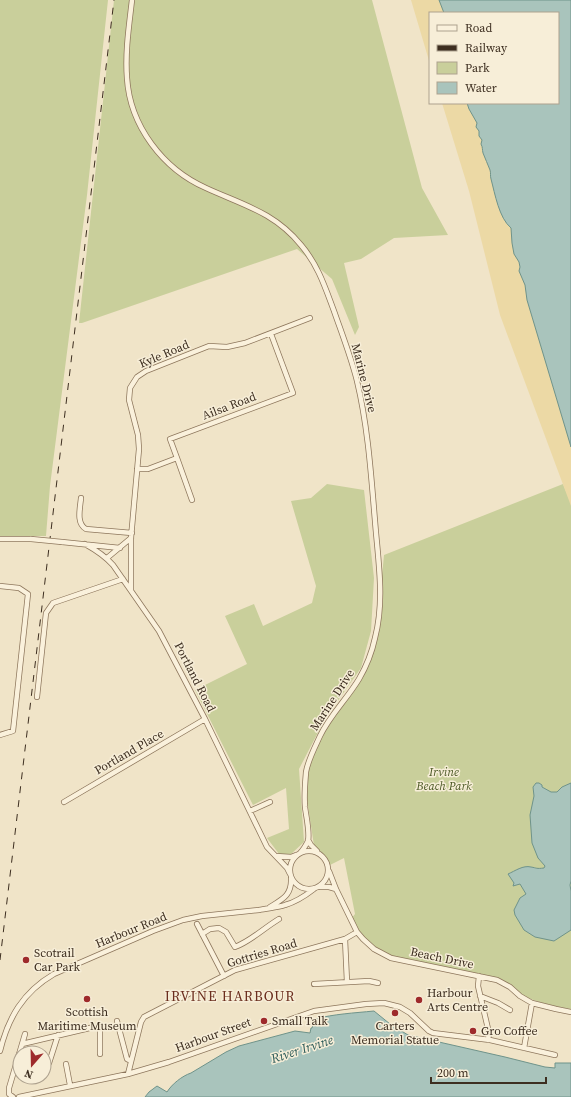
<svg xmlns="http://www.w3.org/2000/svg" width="571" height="1097" font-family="'Source Serif 4',serif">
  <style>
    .green { fill: #c9cf9b }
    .sand { fill: #ecd9a5 }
    .water { fill: #a9c4bc; stroke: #6f938a }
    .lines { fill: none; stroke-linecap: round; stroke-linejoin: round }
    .minor-casing { stroke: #8d765c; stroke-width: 6 }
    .minor { stroke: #faf1dc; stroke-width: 4.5 }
    .rail { stroke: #3d2e20; stroke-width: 1; stroke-dasharray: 7 7; stroke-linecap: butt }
    .minor-bridge-casing { stroke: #8d765c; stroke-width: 6; stroke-linecap: butt }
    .minor-bridge { stroke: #faf1dc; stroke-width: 4.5 }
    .poi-dot { fill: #9e2a2b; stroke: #f7eed8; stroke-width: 1.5 }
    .labels { text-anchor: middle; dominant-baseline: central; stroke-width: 3; stroke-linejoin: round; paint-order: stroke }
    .street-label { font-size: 12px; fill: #3d2e20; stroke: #f7eed8 }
    .park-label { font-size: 12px; font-style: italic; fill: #4d5a26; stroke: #f7eed8 }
    .poi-label { font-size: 12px; fill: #3d2e20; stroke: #f7eed8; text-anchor: start }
    .water-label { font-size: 13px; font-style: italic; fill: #2f5d5a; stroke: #f7eed8 }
    .quarter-label { font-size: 14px; letter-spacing: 1px; fill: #6b2e1e; stroke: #f7eed8 }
  </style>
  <rect width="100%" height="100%" fill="#f0e4c8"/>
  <path class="green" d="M0,0H108L87,195L50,486L46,536H0Z
    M114,0H372L422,188L448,235L394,238L361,259L344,263L359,327L355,335L332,279L297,249L82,323H79Z
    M327,484L364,490L374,578L371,631L361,668L325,719L299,769L304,842L290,855L279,854L267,838L289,829L286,788L253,805L195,690L247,664L225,616L254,604L263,626L312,603L316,586L291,501L311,498Z
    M563,484L571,503V1009L551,1006L522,996L500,981L384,955L359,935L351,919L355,914L344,858L328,866C325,859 322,855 315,852L307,800V771L322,733L368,665L377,628L384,555Z"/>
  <path class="sand" d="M411,0H464L468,13H430V64Z
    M442,103H495L571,344V506L500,315L469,191Z"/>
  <path class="water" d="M439,0H571V447L527,300L525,285L519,271L520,267L519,262L514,254L512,243L511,228C499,218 495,194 491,179C490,176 491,173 490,170C488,164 485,159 483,153C482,149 483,148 481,144L482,140L479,136V131L476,127L477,123L469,109L467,103H558V13H444Z
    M536,783H539L542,785V787L551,792H557L562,787L571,783V881L570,885L571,891V930L554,941L535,937L524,930L515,915L514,910L520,898L526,894L520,884L513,886L514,883L508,874C515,871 523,865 531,867C537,868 536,869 544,868L545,866L538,858L532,843L530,815L534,796L533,787Z
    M374,1011L390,1024L408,1035L505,1057L545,1067L555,1068V1063H571V1097H145L149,1092L157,1086L167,1092C172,1084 182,1076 191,1073L226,1052L239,1046L295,1031L310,1033L311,1028H312L315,1019C334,1014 354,1013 374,1011Z"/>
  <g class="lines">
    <g class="minor-casing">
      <path id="minor" d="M132,0C129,26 125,52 127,78C130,126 163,169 206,188C243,205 274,212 301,245C318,265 325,287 334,311C342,334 351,357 357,381C368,427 371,474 375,521C378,560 385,600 375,638C372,652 366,667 359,679C347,699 330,715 320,736C315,747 308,760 306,772C305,784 304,795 305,807C306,816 310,832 308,841C306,845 303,850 300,853
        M177,458L192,500
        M137,469H148L177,458L170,439L293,393L271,334
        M81,498C80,509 76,523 86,529L132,533
        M0,539H31
        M62,542L120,548
        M85,544C96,550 105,556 113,565L159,631L205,719L267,847L287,868L290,874
        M107,558L131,538
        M0,586L19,588L28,594L13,731L0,735
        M131,590V538L139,449L138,435L129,400L130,388L137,377L146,371L209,346L227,347L245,343L310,318
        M37,697L46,613L53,603L123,579
        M64,802L205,719
        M250,811L270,802
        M308,840L311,845L317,851
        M290 870a19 19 0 1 1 38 0a19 19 0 1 1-38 0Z
        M276,856L291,857L296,855
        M329,871L336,889L357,932L363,939L374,949L391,958L497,980L510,987L520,996L532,1003L556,1009L571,1012
        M320,887H329L336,889
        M270,907C283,899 292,895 291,878
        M197,924L224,976
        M202,934L210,929L219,928L226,932L235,947C251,941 264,928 279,919
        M345,939L347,982
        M479,976L478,986L489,1033L488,1040
        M314,984L369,981L378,983
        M480,996L498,1003L510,1010
        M117,1021L127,1059L131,1061
        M22,1044L94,1027L100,1029V1054
        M524,1048L532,1003
        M0,1051C8,1018 23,992 54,974L153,931L183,920L202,916L259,910C267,908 277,908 285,905C296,902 305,896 314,889
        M44,1062L49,1063L58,1035
        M66,1064L70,1085
        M128,1074L141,1022L144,1017L235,970L345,939L357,932
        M13,1097L9,1094V1088L25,1034
        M19,1097L128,1074L169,1062L314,1011L366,1004L384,1003L400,1007L410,1013L429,1031L433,1033L490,1040L555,1055"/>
    </g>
    <use href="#minor" class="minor"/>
    <path class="rail" d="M0,960L114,0"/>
    <g class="minor-bridge-casing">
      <path id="minor-bridge" d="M31,539L62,542"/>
    </g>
    <use href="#minor-bridge" class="minor-bridge"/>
  </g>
  <g class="poi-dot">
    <circle cx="26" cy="960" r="4"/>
    <circle cx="87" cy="999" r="4"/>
    <circle cx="419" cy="1000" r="4"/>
    <circle cx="395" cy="1013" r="4"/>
    <circle cx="264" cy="1021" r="4"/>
    <circle cx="473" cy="1031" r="4"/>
  </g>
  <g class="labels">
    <g class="street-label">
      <text transform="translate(164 354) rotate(-23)">Kyle Road</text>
      <text transform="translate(364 378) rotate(76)">Marine Drive</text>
      <text transform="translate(229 406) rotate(-21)">Ailsa Road</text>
      <text transform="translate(195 677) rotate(63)">Portland Road</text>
      <text transform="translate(332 700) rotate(-57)">Marine Drive</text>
      <text transform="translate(129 752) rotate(-30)">Portland Place</text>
      <text transform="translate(131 930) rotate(-22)">Harbour Road</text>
      <text transform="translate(262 953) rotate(-17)">Gottries Road</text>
      <text transform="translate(442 958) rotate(12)">Beach Drive</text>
      <text transform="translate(213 1035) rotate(-20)">Harbour Street</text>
    </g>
    <g class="park-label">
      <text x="444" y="772">Irvine<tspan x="444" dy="14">Beach Park</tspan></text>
    </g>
    <g class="poi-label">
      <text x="34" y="953">Scotrail<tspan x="34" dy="14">Car Park</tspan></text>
      <text x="427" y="993">Harbour<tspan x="427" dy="14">Arts Centre</tspan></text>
      <text x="87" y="1012" text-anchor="middle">Scottish<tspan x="87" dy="14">Maritime Museum</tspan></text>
      <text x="272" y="1021">Small Talk</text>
      <text x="395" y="1026" text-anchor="middle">Carters<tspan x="395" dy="14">Memorial Statue</tspan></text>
      <text x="481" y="1031">Gro Coffee</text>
    </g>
    <g class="water-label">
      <text transform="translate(302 1049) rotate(-18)">River Irvine</text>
    </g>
    <g class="quarter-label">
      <text x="230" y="996">IRVINE HARBOUR</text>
    </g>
  </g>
  <rect x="429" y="12" width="130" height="92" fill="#f7eed8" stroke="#ada18e"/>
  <rect x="437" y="25" width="20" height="6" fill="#faf1dc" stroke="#ada18e"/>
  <text x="465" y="32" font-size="12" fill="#3d2e20">Road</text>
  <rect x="437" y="45" width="20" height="6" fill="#3d2e20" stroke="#ada18e"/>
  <text x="465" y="52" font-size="12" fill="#3d2e20">Railway</text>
  <rect x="437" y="62" width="20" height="12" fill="#c9cf9b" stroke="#ada18e"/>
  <text x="465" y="72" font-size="12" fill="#3d2e20">Park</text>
  <rect x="437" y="82" width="20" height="12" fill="#a9c4bc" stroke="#ada18e"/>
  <text x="465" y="92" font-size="12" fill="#3d2e20">Water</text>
  <g transform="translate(32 1065) rotate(200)"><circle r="19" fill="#f7eed8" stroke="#ada18e"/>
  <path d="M0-3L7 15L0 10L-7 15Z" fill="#9e2a2b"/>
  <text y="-6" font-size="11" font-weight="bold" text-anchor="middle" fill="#3d2e20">N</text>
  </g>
  <path d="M431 1077v6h115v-6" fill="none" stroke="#3d2e20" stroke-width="2"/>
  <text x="437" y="1077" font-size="12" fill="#3d2e20" stroke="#f7eed8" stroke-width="3" paint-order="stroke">200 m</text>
</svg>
